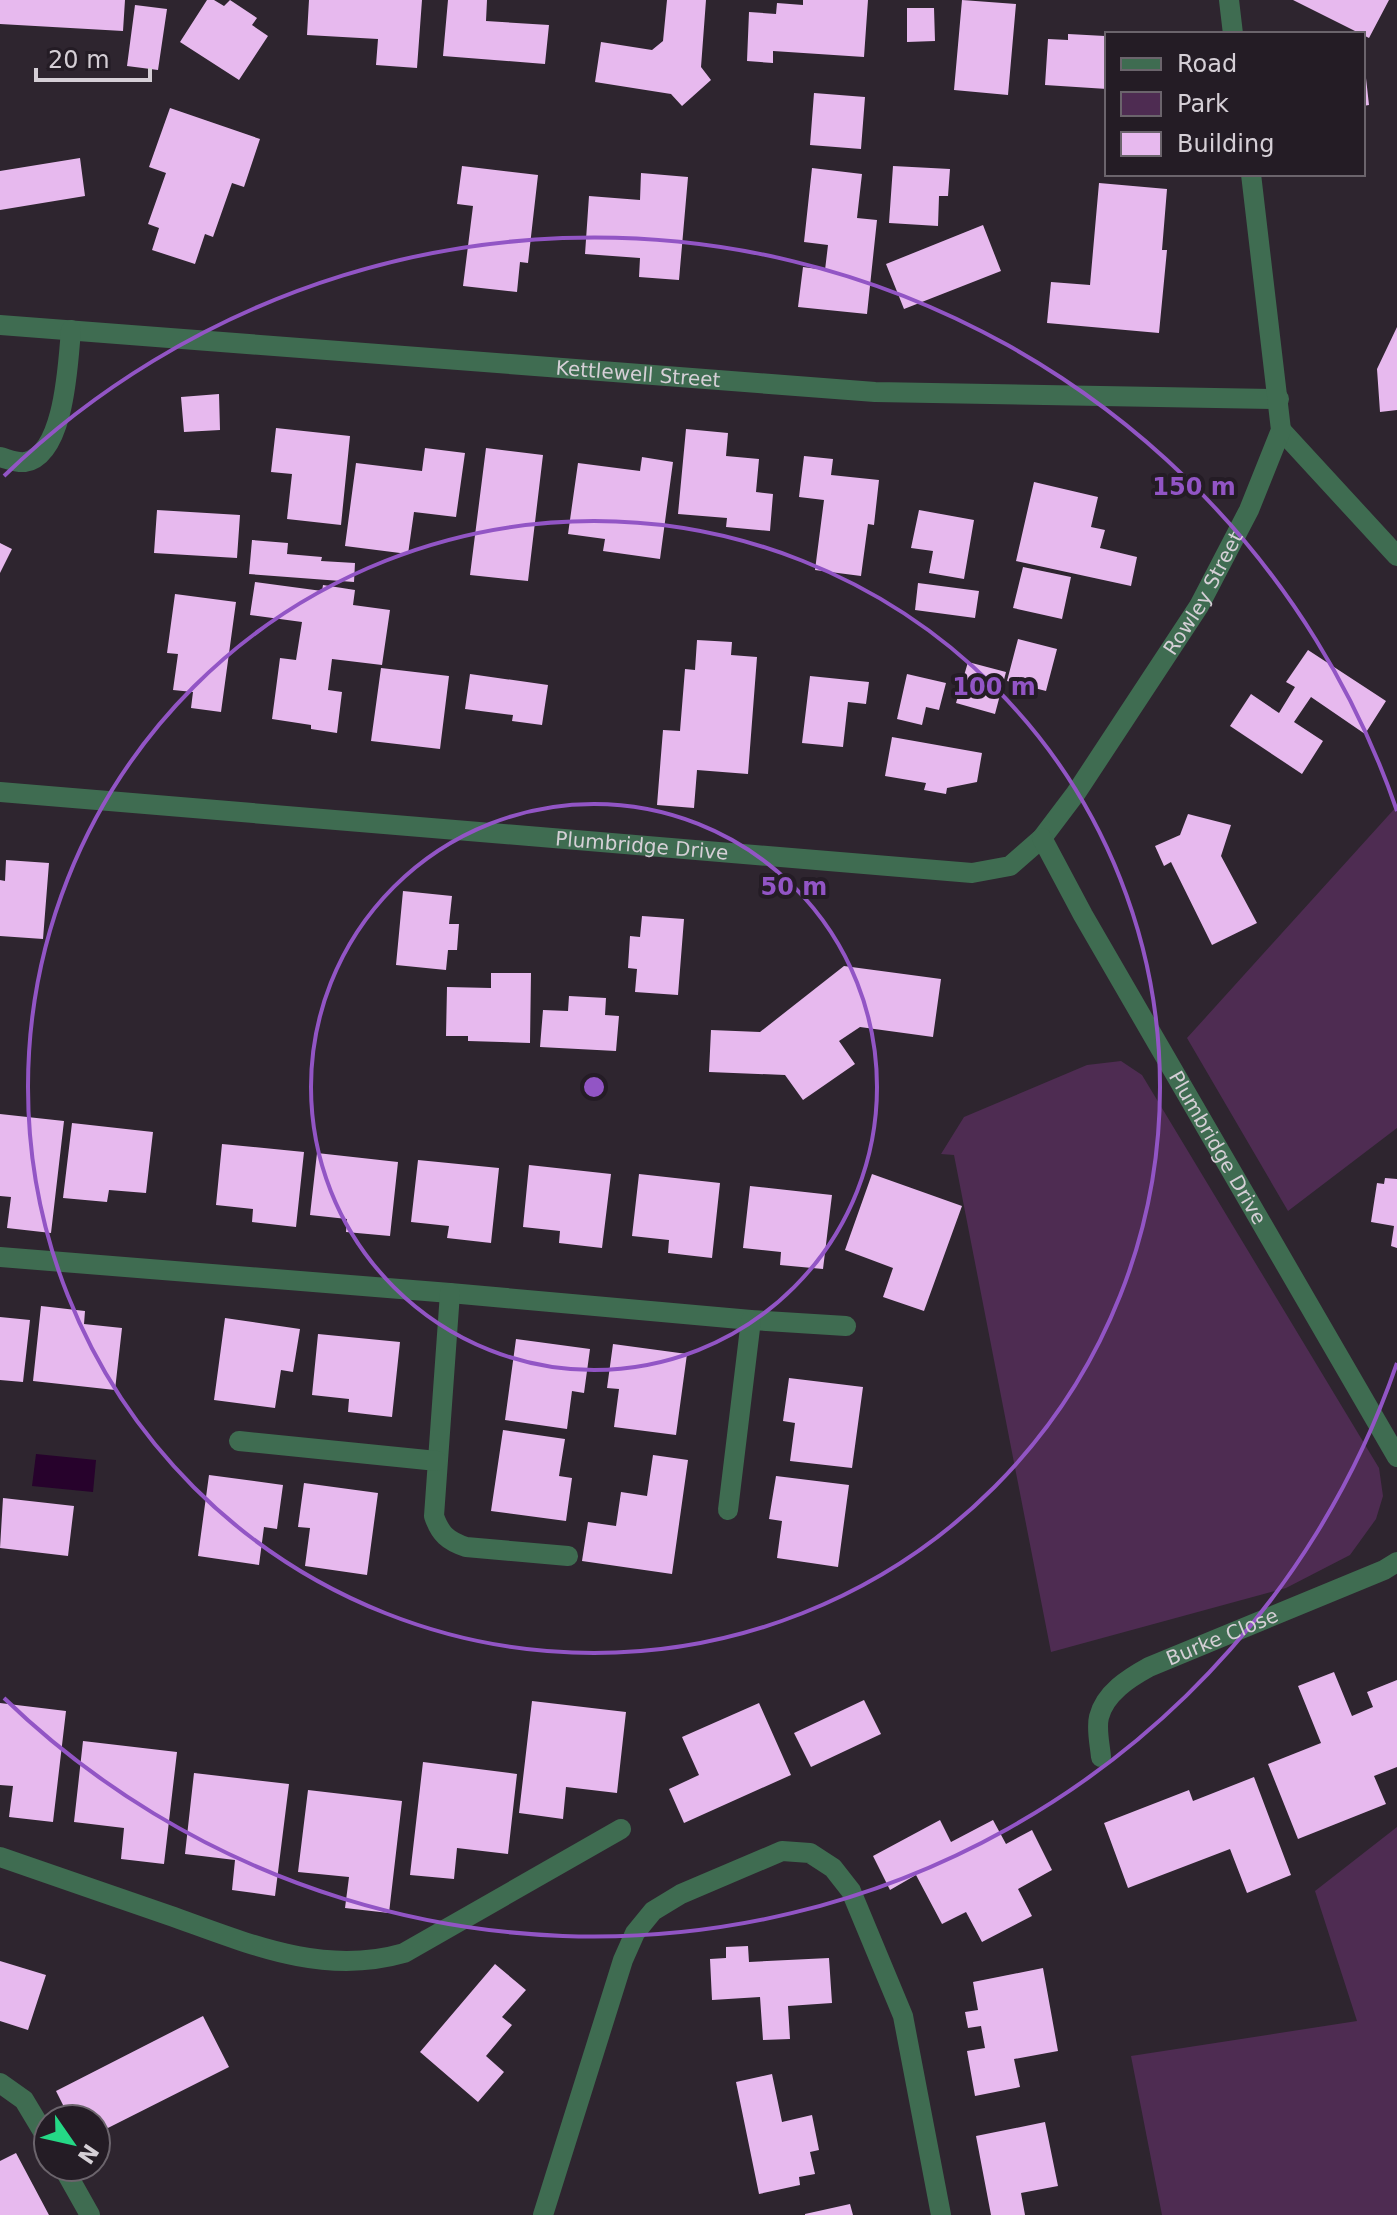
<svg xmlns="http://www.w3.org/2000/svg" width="1397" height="2215" font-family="'DejaVu Sans',sans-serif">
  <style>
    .green { fill: #4e2c52 }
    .water { fill: #27022c }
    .building { fill: #e7b9ee }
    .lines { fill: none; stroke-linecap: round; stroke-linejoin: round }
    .minor { stroke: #3f6c51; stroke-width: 20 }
    .ring { fill: none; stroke: #9255c5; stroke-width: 4 }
    .labels { text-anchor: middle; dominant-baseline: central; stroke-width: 8; stroke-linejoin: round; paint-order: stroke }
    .street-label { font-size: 20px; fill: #d5cfd6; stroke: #241c25 }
    .centre { fill: #9255c5; stroke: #241c25; stroke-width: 4 }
    .ring-label { font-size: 24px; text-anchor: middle; font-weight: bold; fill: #9255c5; stroke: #241c25; stroke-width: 8; stroke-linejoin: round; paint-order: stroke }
  </style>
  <rect width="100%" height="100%" fill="#2e252f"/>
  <path class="green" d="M1397,806V1128L1288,1211L1187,1038Z
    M1121,1061L1142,1075L1379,1468L1383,1496L1376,1519L1350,1555L1286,1588L1051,1652L954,1155L941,1154L964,1117L1087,1065Z
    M1397,1827V2215H1162L1131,2056L1357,2021L1315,1891Z"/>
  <path class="water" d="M36,1454L96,1460L93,1492L32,1486Z"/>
  <path class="building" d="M0,0H125L123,31L0,24Z
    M207,0H214L224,6L230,0L257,18L252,25L268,36L239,80L180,42Z
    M309,0H422L417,68L376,65L378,39L307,35Z
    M448,0H487L486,21L549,25L545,64L443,56Z
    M667,0H706L701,67L711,80L682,106L671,94L595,82L601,42L652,50L663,41Z
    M803,0H868L864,57L773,51V63L747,61L749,12L776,14L777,3L803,5Z
    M962,0L1016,4L1008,95L954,90Z
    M1293,0H1389L1369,38Z
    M135,5L167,9L158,70L127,66Z
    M907,8H934L935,41L907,42Z
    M1068,34L1105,36L1107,89L1045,85L1048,39L1068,40Z
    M1365,69L1369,105L1363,106V70Z
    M814,93L865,97L861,149L810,145Z
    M170,108L260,139L244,187L232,183L213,237L205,234L195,264L152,250L159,228L148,224L166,173L149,167Z
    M80,158L85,196L0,210V171Z
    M462,166L538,175L528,263L520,262L517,292L463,286L473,206L457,204Z
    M893,166L950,169L948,196H939L938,226L889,223Z
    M812,168L862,174L857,218L877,220L867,314L798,307L803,267L825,270L828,245L804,242Z
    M641,173L688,177L679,280L639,277L640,258L585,254L589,196L640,200Z
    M1099,183L1167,189L1162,250H1167L1159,333L1047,323L1051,282L1090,285Z
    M983,225L1001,271L904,309L886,264Z
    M1397,327V410L1380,412L1377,369Z
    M219,394L220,430L184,432L181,397Z
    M276,428L350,436L341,525L287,519L292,474L271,472Z
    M686,429L728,433L726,456L759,459L756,492L773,494L770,531L726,527L727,518L678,514Z
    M425,448L465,453L456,517L414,512L408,554L345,546L356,463L422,471Z
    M486,448L543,455L528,581L470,575Z
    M804,456L833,459L831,475L879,480L874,525L868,524L861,576L815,570L824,500L799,497Z
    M642,457L673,462L660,559L603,551L605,539L568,534L578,463L640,471Z
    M1034,482L1098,497L1091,527L1105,530L1100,548L1137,557L1131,586L1016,561Z
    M157,510L240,515L237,558L154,553Z
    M919,510L974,520L964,579L929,573L933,551L911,548Z
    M252,540L288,543L287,554L322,557L321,561L355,563L354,582L249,574Z
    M0,543L12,549L0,573Z
    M1023,567L1071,577L1062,619L1013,608Z
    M255,582L322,591L323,585L355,590L353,605L390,610L382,665L332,659L328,690L342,692L337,733L311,729V725L272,719L280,658L296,660L302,622L250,615Z
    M918,583L979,591L975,618L915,610Z
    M175,594L236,602L221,712L191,708L193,692L173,690L178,654L167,653Z
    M1018,639L1057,649L1046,691L1007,681Z
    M697,640L732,642L731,655L757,657L748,774L697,770L694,808L657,805L663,730L680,731L685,669L695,670Z
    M1308,650L1386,701L1365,734L1311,697L1294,722L1323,741L1302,774L1230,726L1251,694L1279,713L1295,687L1286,682Z
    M968,662L1006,672L995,714L956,703Z
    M381,668L449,676L440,749L371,741Z
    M470,674L548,685L542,725L512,721L513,715L465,709Z
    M907,674L946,683L939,710L926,707L922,725L897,719Z
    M810,676L869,682L866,704L848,702L843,747L802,743Z
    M892,737L982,753L977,782L947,788L946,794L924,790L926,783L885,776Z
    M1188,814L1231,825L1221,856L1257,923L1212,945L1171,862L1164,866L1155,846L1180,835Z
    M6,860L49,863L43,939L0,936V880L5,881Z
    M403,891L452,896L449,924H459L457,950H448L446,970L396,965Z
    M642,916L684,919L678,995L635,992L637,969L628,968L630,936L640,937Z
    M844,966L941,979L933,1037L860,1027L839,1041L855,1064L803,1100L785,1075L709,1072L711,1030L760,1032Z
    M491,973H531L530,1043L468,1041V1036H446L447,987L491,988Z
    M569,996L606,998L605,1015L619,1016L616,1051L540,1047L543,1010L568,1011Z
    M0,1114L64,1121L51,1233L7,1228L11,1197L0,1196Z
    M72,1123L153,1132L146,1193L109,1190L107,1202L63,1198Z
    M222,1144L304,1152L296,1227L252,1222L253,1209L216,1205Z
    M317,1153L398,1162L390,1236L346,1232L347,1219L310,1215Z
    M418,1160L499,1168L491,1243L447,1238L449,1226L411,1222Z
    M529,1165L611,1174L602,1248L559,1243L560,1231L523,1227Z
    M639,1174L720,1183L712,1258L668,1253L669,1240L632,1236Z
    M872,1174L962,1206L924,1311L883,1297L893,1268L845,1250Z
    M1385,1178L1397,1179V1248L1391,1246L1394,1226L1371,1222L1377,1183L1384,1184Z
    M750,1186L832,1195L823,1269L780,1265L781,1252L743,1248Z
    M41,1306L85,1311L84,1324L122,1328L115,1390L33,1381Z
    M0,1317L30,1320L23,1382L0,1380Z
    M225,1318L300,1329L293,1372L281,1370L275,1408L214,1400Z
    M318,1334L400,1342L392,1417L348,1412L349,1399L312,1395Z
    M516,1339L590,1349L584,1393L572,1391L567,1429L505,1420Z
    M613,1344L687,1354L676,1435L614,1427L619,1389L607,1388Z
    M789,1378L863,1387L852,1468L790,1461L795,1423L783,1421Z
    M503,1430L565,1439L559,1476L572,1478L566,1521L491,1511Z
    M653,1455L688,1460L672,1574L582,1561L588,1522L616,1526L621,1492L647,1496Z
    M209,1475L283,1485L277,1529L264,1527L259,1565L198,1556Z
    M776,1476L849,1485L838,1567L777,1558L782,1521L769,1519Z
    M304,1483L378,1493L367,1575L305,1566L310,1528L298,1527Z
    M3,1498L74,1506L68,1556L0,1548Z
    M1334,1672L1352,1716L1373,1707L1367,1692L1397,1680V1767L1374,1776L1386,1804L1298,1839L1268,1764L1321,1743L1298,1686Z
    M864,1700L881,1734L811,1767L794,1733Z
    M532,1701L626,1712L617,1793L566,1787L563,1819L519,1813Z
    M0,1703L66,1711L53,1822L9,1817L13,1786L0,1785Z
    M759,1703L791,1775L684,1823L669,1789L699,1775L682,1737Z
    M83,1741L177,1752L164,1864L121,1859L124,1828L74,1822Z
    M423,1762L517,1774L508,1854L457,1848L454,1879L410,1875Z
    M194,1773L289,1784L275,1896L232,1890L235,1860L185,1854Z
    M1254,1777L1291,1875L1247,1893L1230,1849L1128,1888L1104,1823L1189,1790L1193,1801Z
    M308,1790L402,1801L389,1913L345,1908L349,1877L298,1872Z
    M940,1820L951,1842L993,1820L1006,1844L1032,1830L1052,1870L1018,1889L1032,1916L982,1942L966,1912L942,1924L916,1875L890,1890L873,1856Z
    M748,1946L749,1962L829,1958L832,2003L788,2006L790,2039L763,2040L760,1997L712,2000L710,1959L726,1958V1947Z
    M0,1961L46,1975L28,2030L0,2021Z
    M495,1964L526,1990L502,2017L512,2025L486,2056L504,2072L478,2102L420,2052Z
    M1043,1968L1058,2051L1014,2059L1020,2087L975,2096L967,2051L985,2048L981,2026L968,2028L965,2012L978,2010L973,1982Z
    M203,2016L229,2067L96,2134V2119H70L56,2091Z
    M772,2074L782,2122L812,2115L819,2150L810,2152L815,2174L799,2177L800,2185L759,2194L736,2082Z
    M1045,2122L1058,2186L1021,2193L1025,2215H991L976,2136Z
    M16,2153L49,2215H0V2161Z
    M850,2204L853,2215H805V2214Z"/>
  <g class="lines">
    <g class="minor">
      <path d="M1229,0L1233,34"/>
      <path id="s1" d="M0,325L875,392L1279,399"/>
      <path d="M1281,430L1397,556"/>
      <path d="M0,457C8,459 16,463 25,462C65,455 68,362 71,330"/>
      <path id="s2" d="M0,792L972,873L1010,866L1042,838L1076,793L1199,606L1249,510L1281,430L1251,174"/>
      <path id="s3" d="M1042,838L1083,915L1397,1457"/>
      <path d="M0,1257L450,1293L751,1320L846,1326"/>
      <path d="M450,1293L434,1516C440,1534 448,1541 466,1547L568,1556"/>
      <path d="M239,1441L437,1461"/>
      <path d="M728,1510L751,1320"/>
      <path id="s4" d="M1101,1757C1100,1745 1096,1729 1099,1717C1105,1693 1129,1678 1149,1667L1384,1570L1397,1562"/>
      <path d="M0,1857C56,1876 112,1896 168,1915C245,1942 321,1977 404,1953L621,1829"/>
      <path d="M0,2083L24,2100L48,2140"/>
      <path d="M63,2167L90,2215"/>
      <path d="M543,2215L623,1960L635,1933L653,1911L681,1894L782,1851L810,1853L833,1868L851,1891L903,2016L941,2215"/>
    </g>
  </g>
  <g class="ring">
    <circle cx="594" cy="1087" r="283"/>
    <circle cx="594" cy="1087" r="566"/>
    <path d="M1397 1363A849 849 0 0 1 4 1698M4 476A849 849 0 0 1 1397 811"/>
  </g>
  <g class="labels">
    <g class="street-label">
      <text stroke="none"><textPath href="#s1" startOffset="640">Kettlewell Street</textPath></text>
      <text stroke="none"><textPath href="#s2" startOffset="1350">Rowley Street</textPath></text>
      <text stroke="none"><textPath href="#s2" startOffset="644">Plumbridge Drive</textPath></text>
      <text stroke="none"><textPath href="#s3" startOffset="356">Plumbridge Drive</textPath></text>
      <text stroke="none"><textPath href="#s4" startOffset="192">Burke Close</textPath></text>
    </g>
  </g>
  <circle cx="594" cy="1087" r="12" class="centre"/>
  <g class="ring-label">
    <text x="1194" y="495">150 m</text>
    <text x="994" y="695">100 m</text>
    <text x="794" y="895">50 m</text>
  </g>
  <rect x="1105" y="32" width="260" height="144" fill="#241c25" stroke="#6b646c" stroke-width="2"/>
  <rect x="1121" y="58" width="40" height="12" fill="#3f6c51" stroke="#6b646c" stroke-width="2"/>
  <text x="1177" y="72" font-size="24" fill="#d5cfd6">Road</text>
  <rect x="1121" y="92" width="40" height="24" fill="#4e2c52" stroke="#6b646c" stroke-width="2"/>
  <text x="1177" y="112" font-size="24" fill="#d5cfd6">Park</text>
  <rect x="1121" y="132" width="40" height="24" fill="#e7b9ee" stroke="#6b646c" stroke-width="2"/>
  <text x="1177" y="152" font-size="24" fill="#d5cfd6">Building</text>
  <g transform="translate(72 2143) rotate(124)"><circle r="38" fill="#241c25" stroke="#6b646c" stroke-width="2"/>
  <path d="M0-6L14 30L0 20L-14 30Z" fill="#25d886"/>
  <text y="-12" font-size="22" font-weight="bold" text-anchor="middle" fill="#d5cfd6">N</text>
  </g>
  <path d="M36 68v12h114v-12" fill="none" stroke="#d5cfd6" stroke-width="4"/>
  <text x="48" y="68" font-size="24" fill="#d5cfd6" stroke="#241c25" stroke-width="6" paint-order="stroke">20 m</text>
</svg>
